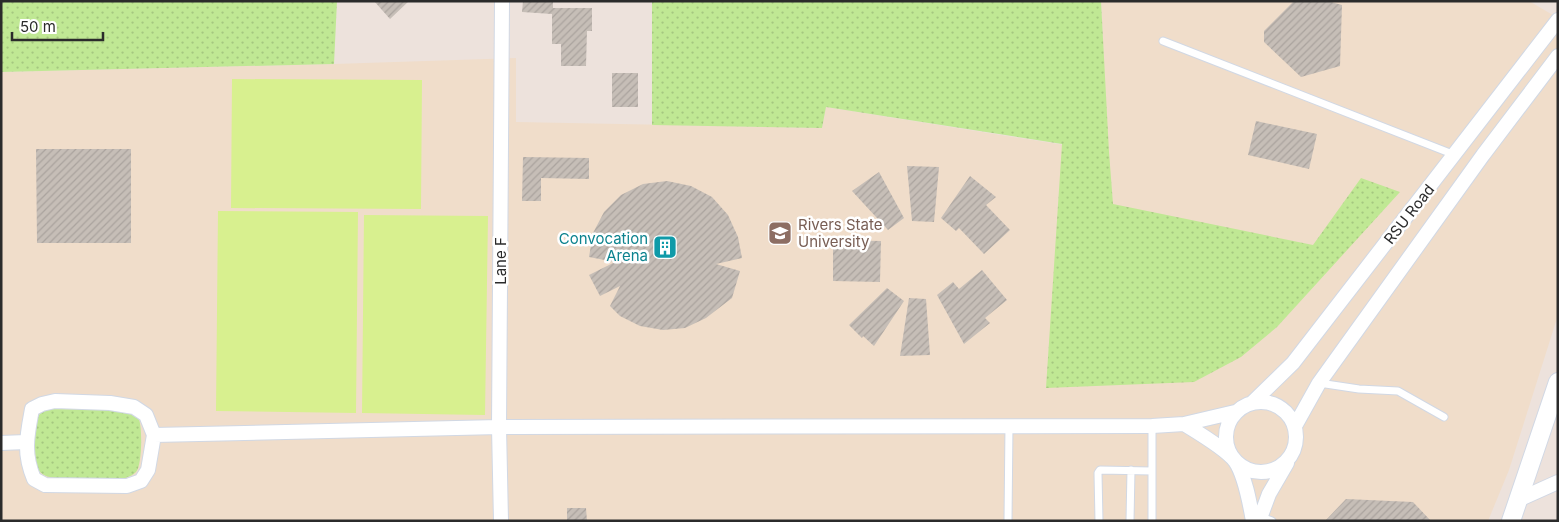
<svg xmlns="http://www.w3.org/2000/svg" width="1559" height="522" font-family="Inter,sans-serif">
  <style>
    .education { fill: #f0ddca }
    .grass { fill: url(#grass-dots) }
    .pitch { fill: #d8f08f }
    .building { fill: url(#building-hatch) }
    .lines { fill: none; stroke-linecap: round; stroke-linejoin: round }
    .service-casing { stroke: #d1d8e4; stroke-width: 9 }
    .minor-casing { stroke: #d1d8e4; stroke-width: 16 }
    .tertiary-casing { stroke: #d1d8e4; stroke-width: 20 }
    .service { stroke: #fff; stroke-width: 7 }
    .minor { stroke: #fff; stroke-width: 14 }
    .tertiary { stroke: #fff; stroke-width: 18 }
    .labels { text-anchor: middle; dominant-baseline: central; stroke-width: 5; stroke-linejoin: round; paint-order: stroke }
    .street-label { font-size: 15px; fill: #2b2b2b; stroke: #fff }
    .education-label { font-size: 15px; fill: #785e54; stroke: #fff; text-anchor: start }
    .culture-label { font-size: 15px; fill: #0d838f; stroke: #fff; text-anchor: end }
  </style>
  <defs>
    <pattern id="grass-dots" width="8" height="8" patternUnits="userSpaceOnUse" patternTransform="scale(1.25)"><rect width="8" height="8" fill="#c0e894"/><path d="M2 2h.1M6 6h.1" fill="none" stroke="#a5c780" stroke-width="1.8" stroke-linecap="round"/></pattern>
    <pattern id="building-hatch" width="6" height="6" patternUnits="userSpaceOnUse" patternTransform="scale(1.25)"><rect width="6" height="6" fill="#c6beb7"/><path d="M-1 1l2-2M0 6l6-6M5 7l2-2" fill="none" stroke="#aaa39e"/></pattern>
  </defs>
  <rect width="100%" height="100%" fill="#ede2dc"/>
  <path class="education" d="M1101,1H1529L1558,18V315L1509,470L1488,521H1V72L334,64L516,58V122L822,128L826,107L1108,152Z"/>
  <path class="grass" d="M1,1H337L334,64L1,72Z
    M652,1H1101L1109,152L1113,204L1313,245L1361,178L1400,192L1277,327L1241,357L1194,382L1046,388L1062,144L826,107L822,128L652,125Z
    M50,409L124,410C129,412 135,413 138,417C143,425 142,466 136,472C132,476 128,477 122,479L55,478C49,477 44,476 40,472C33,465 34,427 38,417C40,412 45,410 50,409Z"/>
  <path class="pitch" d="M232,79L422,80L421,209L231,208Z
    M218,211L358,212L356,413L216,411Z
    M364,215L488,216L485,415L362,413Z"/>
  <path class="building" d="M374,1H409L390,19Z
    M523,1H553V8H592V31H587L586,66H561V44H552V14L522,12Z
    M1294,1H1327L1342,5L1340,66L1301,77L1264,42V31Z
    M612,73H638V107H612Z
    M1256,121L1317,134L1309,169L1248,155Z
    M36,149H131V243H37Z
    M523,157L589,158V179L541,178V201H522Z
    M907,166L939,167L934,222L912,221Z
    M879,172L904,218L888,230L852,191Z
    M970,176L996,197L986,205L1010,230L984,254L959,228L956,231L941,218Z
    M667,181L691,186L712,197L728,215L738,237L742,258L716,264L740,271L732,298L706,318L685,328L663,330L640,326L620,316L610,306L620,286L600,296L589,275L615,262L589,257L593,233L604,212L621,195L643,184Z
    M833,240L881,241L880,282L833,281Z
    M982,270L1007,300L985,318L990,323L964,344L937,295L953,282L959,289Z
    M887,288L904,301L874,346L863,336L862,338L849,325Z
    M909,298L926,299L930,355L900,356Z
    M1346,499L1413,502L1431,521H1325Z
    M567,508H586L587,521H567Z"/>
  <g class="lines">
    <g class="service-casing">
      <path id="service" d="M1163,41L1455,155
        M1319,383L1359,389L1398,391L1444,417
        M1261,517L1272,521
        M1008,521L1009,426
        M1099,521L1098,473L1100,470L1152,471
        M1130,521L1131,470
        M1152,521V426"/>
    </g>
    <g class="minor-casing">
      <path id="minor" d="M55,401L110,403L134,407L146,415L154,435L148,470L141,481L127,486L45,485L34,479C23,453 27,436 32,409L42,404Z
        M1226 437a35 35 0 1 1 70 0a35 35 0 1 1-70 0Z
        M1253,402L1293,363L1558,20
        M1184,424C1197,432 1226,449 1235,461C1245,475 1250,504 1253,521
        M1295,426L1319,383L1483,155L1558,56
        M154,435L499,427L1152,426L1184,424L1235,412
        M1,443L26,442
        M1518,500L1558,482
        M501,521L499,427L502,1
        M1259,521L1269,494L1287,463"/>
    </g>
    <g class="tertiary-casing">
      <path id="tertiary" d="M1511,521L1558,382"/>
    </g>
    <use href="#service" class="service"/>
    <use href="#minor" class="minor"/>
    <use href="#tertiary" class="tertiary"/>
  </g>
  <defs>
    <g id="university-square" transform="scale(1.25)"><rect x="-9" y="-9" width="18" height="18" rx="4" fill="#8d6e63" stroke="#fff"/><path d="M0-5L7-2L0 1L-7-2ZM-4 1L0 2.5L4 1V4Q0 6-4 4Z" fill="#fff"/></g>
    <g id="building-square" transform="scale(1.25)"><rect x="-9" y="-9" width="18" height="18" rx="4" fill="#0f9aa8" stroke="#fff"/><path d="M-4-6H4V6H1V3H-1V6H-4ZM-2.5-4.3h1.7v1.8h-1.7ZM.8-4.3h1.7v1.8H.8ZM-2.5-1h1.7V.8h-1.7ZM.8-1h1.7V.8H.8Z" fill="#fff"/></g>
  </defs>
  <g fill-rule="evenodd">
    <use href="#university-square" x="780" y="233"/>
    <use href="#building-square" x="665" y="247"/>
  </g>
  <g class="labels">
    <g class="street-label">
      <text transform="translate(1409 214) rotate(-52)">RSU Road</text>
      <text transform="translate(500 261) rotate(-90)">Lane F</text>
    </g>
    <g class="education-label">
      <text x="798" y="224">Rivers State<tspan x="798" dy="17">University</tspan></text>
    </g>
    <g class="culture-label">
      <text x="648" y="238">Convocation<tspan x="648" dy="17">Arena</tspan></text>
    </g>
  </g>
  <rect width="1559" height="522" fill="none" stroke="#2b2b2b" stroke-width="5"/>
  <path d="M12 32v8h91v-8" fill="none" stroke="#2b2b2b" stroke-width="2.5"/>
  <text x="20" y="32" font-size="15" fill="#2b2b2b" stroke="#ffffff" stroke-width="4" paint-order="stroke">50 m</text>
</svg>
